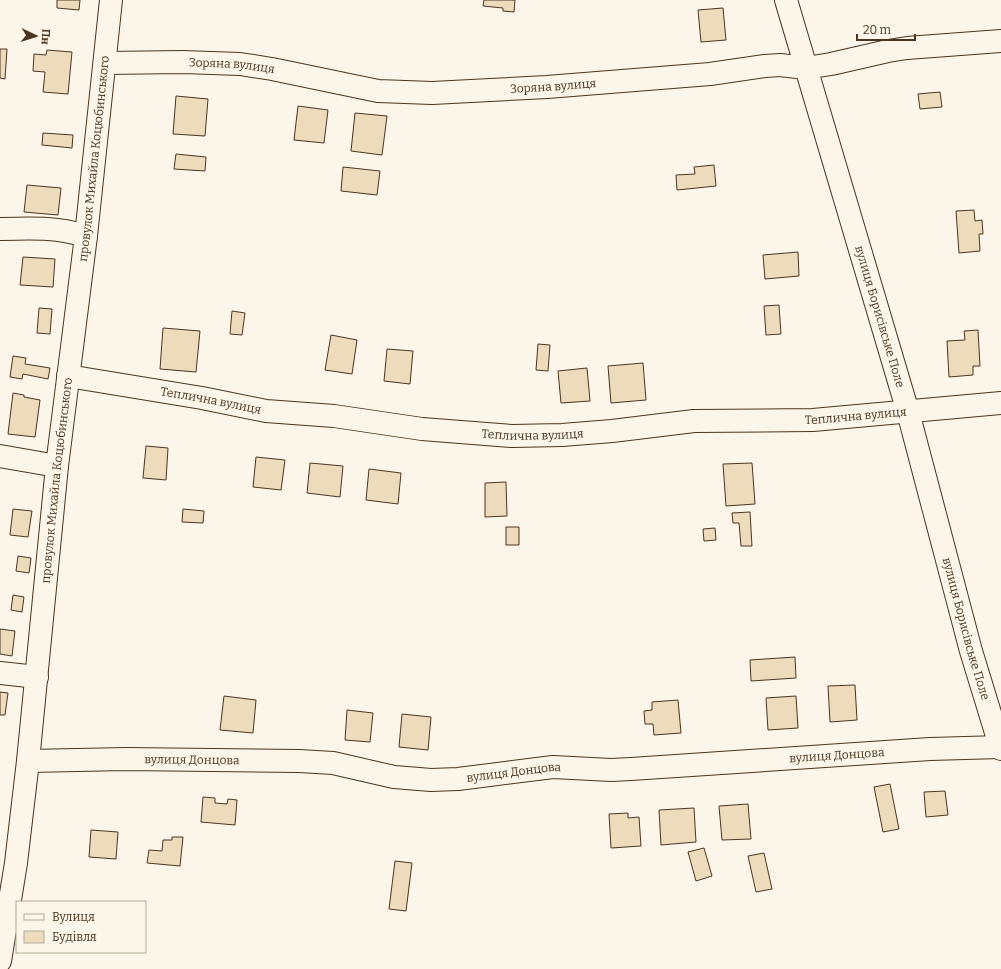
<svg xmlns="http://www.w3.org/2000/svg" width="1001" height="969" font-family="Bitter,serif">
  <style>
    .building { fill: #ecdcbc; stroke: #4a3520 }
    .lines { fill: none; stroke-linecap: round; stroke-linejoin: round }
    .minor-casing { stroke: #4a3520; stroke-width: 24 }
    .minor { stroke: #fbf6e9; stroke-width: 22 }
    .labels { text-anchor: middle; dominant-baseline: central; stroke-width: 3; stroke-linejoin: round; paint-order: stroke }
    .street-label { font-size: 12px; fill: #4a3520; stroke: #fbf6e9 }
  </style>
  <rect width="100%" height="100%" fill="#fbf6e9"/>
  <path class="building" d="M57,0H80L79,10L57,8Z
    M484,0H515L514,12L503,11V8L483,6Z
    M723,8L726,40L701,42L698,10Z
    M0,49H7L5,79L0,78Z
    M47,50L72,52L68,94L43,92L45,72L33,71L34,54L46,55Z
    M940,92L942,107L920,109L918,94Z
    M176,96L208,99L205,136L173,134Z
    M298,106L328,110L324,143L294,140Z
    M355,113L387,116L382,155L351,151Z
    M43,133L73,135L72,148L42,145Z
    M176,154L206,157L205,171L174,169Z
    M714,165L716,186L677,190L676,175L695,174L694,167Z
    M343,167L380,171L377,195L341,191Z
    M27,185L61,188L58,215L24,212Z
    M974,210L975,221L982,220L983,234H979L980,251L959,253L956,211Z
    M798,252L799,276L765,279L763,255Z
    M23,257L55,259L53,287L20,285Z
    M779,305L781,334L766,335L764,306Z
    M39,308L52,309L50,334L37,333Z
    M232,311L245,313L242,335L230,334Z
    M163,328L200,331L196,372L160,369Z
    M978,330L980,366H973V375L949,377L947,341L965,340L964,331Z
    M331,335L357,340L352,374L325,370Z
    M538,344L550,345L548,371L536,370Z
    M387,349L413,351L410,384L384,381Z
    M13,356L26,358L25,364L50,368L48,379L23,374L22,379L10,377Z
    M643,363L646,400L611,403L608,366Z
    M587,368L590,401L561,403L558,371Z
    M13,393L24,395V397L40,400L35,437L8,434Z
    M146,446L168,448L166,480L143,478Z
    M256,457L285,460L281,490L253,487Z
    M310,463L343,466L340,497L307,493Z
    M752,463L755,504L726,506L723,464Z
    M369,469L401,473L398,504L366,500Z
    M506,482L507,516L485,517V483Z
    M13,509L32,511L28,537L10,535Z
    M183,509L204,511L203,523L182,522Z
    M750,512L752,546H741L739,523H733L732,513Z
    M506,527H519V545H506Z
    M715,528L716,540L704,541L703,529Z
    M18,556L31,558L29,573L16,571Z
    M13,595L24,597L22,612L11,610Z
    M0,629L15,631L12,656L0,654Z
    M795,657L796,678L751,681L750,660Z
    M855,685L857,720L830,722L828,686Z
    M0,692L8,693L5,715H0Z
    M224,696L256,700L253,733L220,730Z
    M796,696L798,728L768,730L766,698Z
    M678,700L681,733L654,735L653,724H645L644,711L652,710V702Z
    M347,710L373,713L370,742L345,740Z
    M402,714L431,717L428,750L399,747Z
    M890,784L899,829L883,832L874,787Z
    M945,791L948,815L926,817L924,792Z
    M203,797L215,798V803L227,804L228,799L237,800L235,825L201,822Z
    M748,804L751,839L722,840L719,806Z
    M694,808L696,842L661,845L659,810Z
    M628,813V818L639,817L641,846L611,848L609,814Z
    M91,830L118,832L116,859L89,857Z
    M172,837H183L180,866L147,863L149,850L162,851L163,840H172Z
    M704,848L712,876L696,881L688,852Z
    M764,853L772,889L756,892L748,856Z
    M395,861L412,863L406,911L389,909Z"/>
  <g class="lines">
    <g class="minor-casing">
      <g id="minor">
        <path id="s1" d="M786,0L908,412L971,651L1001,749"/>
        <path id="s2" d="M105,63L183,62L240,64L272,69L378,91L432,93L547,87L710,74L765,66L780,65L806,68L831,64L888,51L907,48L1001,41"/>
        <path d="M0,229C31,228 56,227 86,236"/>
        <path id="s3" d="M68,376L202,398L266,411L334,416L422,429L512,436L562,435L612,431L694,421L813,420L1001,403"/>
        <path d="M0,456L57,466"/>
        <path d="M0,673L37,677"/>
        <path id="s4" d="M28,761L126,759L299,761L333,763L394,777L431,780L458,779L553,767L611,770L631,769L930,749L1001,747"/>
        <path id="s5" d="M0,961L16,863L28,761L57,466L86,236L111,0"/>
      </g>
    </g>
    <use href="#minor" class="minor"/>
  </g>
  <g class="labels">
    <g class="street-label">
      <text stroke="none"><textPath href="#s2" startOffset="127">Зоряна вулиця</textPath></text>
      <text stroke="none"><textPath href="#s2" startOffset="451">Зоряна вулиця</textPath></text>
      <text stroke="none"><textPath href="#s5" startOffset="808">провулок Михайла Коцюбинського</textPath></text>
      <text stroke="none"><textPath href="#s1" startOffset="330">вулиця Борисівське Поле</textPath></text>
      <text stroke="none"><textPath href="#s3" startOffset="145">Теплична вулиця</textPath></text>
      <text stroke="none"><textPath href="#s3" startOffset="793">Теплична вулиця</textPath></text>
      <text stroke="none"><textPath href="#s3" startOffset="469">Теплична вулиця</textPath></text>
      <text stroke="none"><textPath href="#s5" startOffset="484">провулок Михайла Коцюбинського</textPath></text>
      <text stroke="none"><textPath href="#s1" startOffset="654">вулиця Борисівське Поле</textPath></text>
      <text stroke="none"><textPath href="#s4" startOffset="812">вулиця Донцова</textPath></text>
      <text stroke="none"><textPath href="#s4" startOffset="164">вулиця Донцова</textPath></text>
      <text stroke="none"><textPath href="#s4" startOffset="488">вулиця Донцова</textPath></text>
    </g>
  </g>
  <rect x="16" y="901" width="130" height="52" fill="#fbf6e9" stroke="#b4a999"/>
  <rect x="24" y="914" width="20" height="6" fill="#fbf6e9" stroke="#b4a999"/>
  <text x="52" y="921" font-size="12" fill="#4a3520">Вулиця</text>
  <rect x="24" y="931" width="20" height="12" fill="#ecdcbc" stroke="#b4a999"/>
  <text x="52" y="941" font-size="12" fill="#4a3520">Будівля</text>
  <g transform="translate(36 36) rotate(94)" stroke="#fbf6e9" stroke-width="3" paint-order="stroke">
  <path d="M0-3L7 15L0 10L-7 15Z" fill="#4a3520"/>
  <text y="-6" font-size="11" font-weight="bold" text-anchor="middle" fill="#4a3520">Пн</text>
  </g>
  <path d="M857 34v6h58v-6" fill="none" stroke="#4a3520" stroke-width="2"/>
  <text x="863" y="34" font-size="12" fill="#4a3520" stroke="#fbf6e9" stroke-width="3" paint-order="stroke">20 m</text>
</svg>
